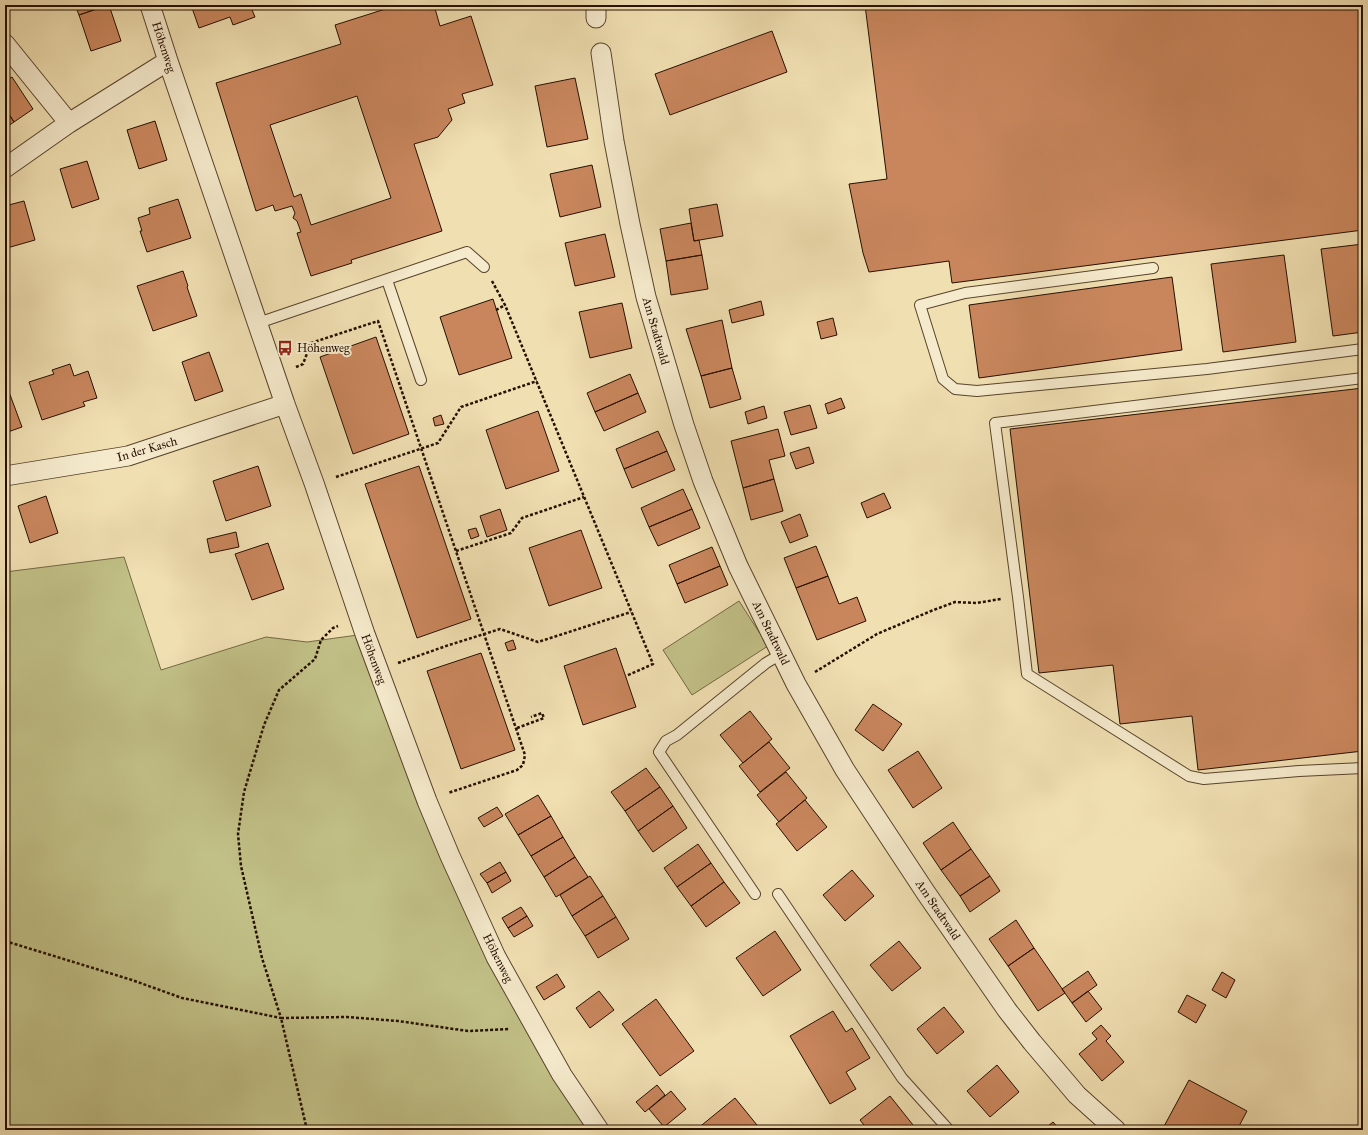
<svg xmlns="http://www.w3.org/2000/svg" width="1368" height="1135" font-family="'IM FELL Great Primer',serif">
  <style>
    .green { fill: #c1c086; stroke: #746843 }
    .building { fill: #c9865d; stroke: #260f00; fill-rule: evenodd }
    .lines { fill: none; stroke-linecap: round; stroke-linejoin: round }
    .lane-casing { stroke: #58432c; stroke-width: 12 }
    .street-casing { stroke: #58432c; stroke-width: 21 }
    .path { stroke: #260f00; stroke-width: 2.5; stroke-dasharray: 3 2; stroke-linecap: butt }
    .lane { stroke: #f5eacc; stroke-width: 10 }
    .street { stroke: #f5eacc; stroke-width: 19 }
    .labels { text-anchor: middle; dominant-baseline: central; stroke-width: 4; stroke-linejoin: round; paint-order: stroke }
    .street-label { font-size: 12px; fill: #260f00; stroke: #f5eacc }
    .poi-label { font-size: 12px; fill: #260f00; stroke: #f5eacc; text-anchor: start }
  </style>
  <rect width="100%" height="100%" fill="#f0dfb1"/>
  <filter id="stains"><feTurbulence type="fractalNoise" baseFrequency=".005" numOctaves="4"/><feColorMatrix values="0 0 0 0 .2 0 0 0 0 .09 0 0 0 0 .02 0 0 0 .5 -.17"/></filter>
  <radialGradient id="worn" r=".72"><stop offset=".6" stop-color="#630" stop-opacity="0"/><stop offset="1" stop-color="#630" stop-opacity=".3"/></radialGradient>
  <path class="green" d="M124,557L161,670L266,637L307,642L365,634L450,856L599,1130H5V572Z
    M739,601L768,646L692,695L663,650Z"/>
  <path class="building" d="M75,5H108L79,15Z
    M109,5L121,41L91,51L79,15Z
    M191,5H250L255,17L233,25L230,17L199,28Z
    M398,5H434L440,26L471,16L493,85L462,94L465,103L448,109L452,120L438,137L414,144L442,231L351,260L352,263L311,276L297,233L301,232L297,221L293,218L295,213L292,206L275,211L273,205L256,211L216,83L341,44L335,25ZM357,96L391,198L311,225L301,194L294,197L270,125Z
    M865,5H1363V230L952,283L949,261L869,272L863,253L849,184L887,179Z
    M772,31L787,72L670,115L655,74Z
    M12,77L33,109L14,122L5,108V81Z
    M575,78L588,139L547,147L535,86Z
    M5,108L14,122L5,128Z
    M155,121L167,160L139,169L127,130Z
    M87,161L99,199L72,208L60,169Z
    M592,165L601,207L560,217L550,174Z
    M178,199L191,238L147,252L140,231H142L138,218L150,214L149,208Z
    M24,201L35,240L7,248L5,242V206Z
    M717,204L723,236L694,241L689,209Z
    M691,223L694,241L699,240L702,255L666,261L660,229Z
    M605,234L615,277L575,286L565,243Z
    M1363,244V332L1333,336L1321,249Z
    M702,255L708,289L671,295L666,261Z
    M1284,255L1296,342L1223,352L1211,264Z
    M183,271L188,286L187,287L197,316L153,331L137,286Z
    M1172,277L1182,350L979,378L969,305Z
    M493,299L512,358L459,375L440,317Z
    M761,301L764,315L732,323L729,310Z
    M622,303L632,348L590,358L579,312Z
    M833,318L837,335L821,339L817,322Z
    M722,320L732,368L701,376L686,329Z
    M376,337L409,434L353,454L320,357Z
    M209,352L223,391L195,401L182,362Z
    M70,364L74,376L88,371L97,398L83,402L85,406L42,420L29,382L54,374L52,370Z
    M732,368L741,399L710,408L701,376Z
    M630,374L638,393L595,412L587,393Z
    M1363,388V751L1198,770L1192,716L1120,724L1113,665L1039,673L1010,429Z
    M9,392L22,427L5,433V393Z
    M638,393L646,412L604,431L595,412Z
    M841,398L845,408L828,414L825,404Z
    M810,405L817,428L791,435L784,412Z
    M764,406L767,418L748,424L745,412Z
    M538,411L559,471L506,489L486,430Z
    M441,415L444,424L435,426L433,418Z
    M778,429L785,456L769,460L774,479L743,488L731,441Z
    M658,431L667,451L624,469L616,449Z
    M809,447L814,463L796,469L790,453Z
    M667,451L675,470L632,488L624,469Z
    M258,466L271,506L226,521L213,481Z
    M419,466L471,619L417,638L365,484Z
    M774,479L783,511L751,520L743,488Z
    M683,489L692,509L649,527L641,508Z
    M884,493L891,508L867,518L861,503Z
    M46,496L58,533L30,543L18,506Z
    M500,509L507,530L487,537L480,516Z
    M692,509L700,528L658,546L649,527Z
    M800,514L808,536L790,543L781,522Z
    M476,528L479,536L471,539L468,530Z
    M581,530L602,588L549,606L529,548Z
    M236,532L239,547L210,553L207,539Z
    M268,543L284,589L252,600L235,554Z
    M816,546L828,576L796,588L784,558Z
    M712,547L720,566L677,584L669,565Z
    M720,566L728,585L685,603L677,584Z
    M828,576L839,604L857,597L866,621L817,640L796,588Z
    M513,640L516,649L508,651L505,643Z
    M616,648L636,707L583,725L564,666Z
    M481,653L515,750L461,769L427,671Z
    M873,704L902,724L883,751L855,730Z
    M750,711L772,739L743,763L720,735Z
    M769,742L790,768L760,792L739,766Z
    M918,751L942,788L913,808L888,770Z
    M646,768L660,787L625,811L611,792Z
    M786,772L807,798L779,822L757,795Z
    M660,787L673,806L638,831L625,811Z
    M538,795L551,816L518,835L505,814Z
    M805,800L827,827L797,851L776,824Z
    M673,806L687,828L653,852L638,831Z
    M497,807L503,816L484,827L478,818Z
    M551,816L563,837L531,856L518,835Z
    M953,822L971,849L941,870L923,843Z
    M563,837L575,857L544,877L531,856Z
    M698,844L711,863L677,887L664,868Z
    M971,849L990,876L960,896L941,870Z
    M575,857L588,877L556,897L544,877Z
    M500,862L506,872L487,883L480,874Z
    M711,863L724,882L691,906L677,887Z
    M852,870L874,896L845,921L823,895Z
    M506,872L511,881L492,893L487,883Z
    M590,876L603,896L572,916L560,895Z
    M990,876L1000,891L970,912L960,896Z
    M724,882L740,903L706,927L691,906Z
    M603,896L616,917L585,936L572,916Z
    M521,907L527,916L508,928L502,918Z
    M527,916L533,926L514,937L508,928Z
    M616,917L629,939L598,958L585,936Z
    M1016,920L1034,948L1008,966L989,939Z
    M775,931L801,970L763,996L736,958Z
    M899,941L921,968L892,991L870,965Z
    M1034,948L1065,993L1038,1011L1008,966Z
    M1088,971L1097,985L1072,1003L1062,989Z
    M1222,972L1235,980L1226,998L1212,990Z
    M557,974L565,987L544,1000L536,987Z
    M599,991L614,1010L590,1028L576,1008Z
    M1088,991L1102,1009L1086,1022L1072,1003Z
    M1187,995L1206,1005L1196,1023L1178,1012Z
    M656,999L694,1051L660,1076L622,1024Z
    M944,1007L964,1032L937,1054L917,1029Z
    M833,1011L846,1032L852,1028L870,1058L846,1072L856,1089L830,1104L790,1036Z
    M1101,1025L1111,1036L1106,1041L1124,1062L1102,1081L1079,1054L1097,1039L1092,1033Z
    M997,1065L1019,1092L990,1117L967,1091Z
    M1189,1080L1247,1111L1237,1130H1199L1196,1128L1194,1130H1162Z
    M657,1085L665,1095L645,1112L636,1102Z
    M671,1091L686,1109L664,1127L649,1109Z
    M890,1096L917,1130H868L860,1120Z
    M735,1098L761,1130H698L697,1129Z
    M1053,1122L1060,1130H1043Z"/>
  <g class="lines">
    <g class="lane-casing">
      <path id="lane" d="M1153,268L965,293L920,305L943,379L955,389L977,391L1207,369L1363,349
        M387,280L421,380
        M258,323L467,252L484,267
        M1363,378L995,423L1018,597L1027,674L1189,776L1204,779L1299,771L1363,768
        M755,894L659,752L666,741L677,735L766,663L781,654
        M778,894L902,1078L949,1130"/>
    </g>
    <g class="street-casing">
      <path id="street" d="M150,5L168,61L285,404L314,483L365,634L427,801L450,856L496,957L562,1075L599,1130
        M596,5V18
        M5,44L69,123
        M601,53L614,141L630,224L646,297L684,425L703,481L738,566L796,684L845,770L926,893L1007,1010L1032,1042L1077,1095L1116,1130
        M5,168L69,123L168,61
        M5,476L128,456L285,404"/>
    </g>
    <path class="path" d="M492,281L505,305L653,664L626,676
      M496,310L505,305
      M296,367L303,364L311,343L378,321L525,755L523,765L517,770L448,793
      M336,477L438,443L461,407L537,381
      M456,551L511,533L522,518L584,497
      M398,663L446,646L500,629L538,642L631,612
      M815,672L877,634L931,611L955,602L976,603L1001,599
      M517,728L544,718L542,713L531,717
      M5,941L132,980L182,998L281,1018L262,958L241,866L238,834L244,792L264,725L279,690L315,659L321,640L333,628L338,626
      M307,1130L281,1018L347,1017L398,1021L468,1031L510,1029"/>
    <use href="#lane" class="lane"/>
    <use href="#street" class="street"/>
  </g>
  <defs>
    <g id="bus-bare" transform="scale(1.2)"><path d="M-5-6H5V4H4V6H2V4H-2V6H-4V4H-5ZM-3.5-4V0h7V-4ZM-3.5 1.2v1.5H-2V1.2ZM2 1.2v1.5H3.5V1.2Z" fill="#8f2418" stroke="#f5eacc" stroke-width="2.5" paint-order="stroke"/></g>
  </defs>
  <g fill-rule="evenodd">
    <use href="#bus-bare" x="285" y="348"/>
  </g>
  <g class="labels">
    <g class="street-label">
      <text transform="translate(164 47) rotate(72)">Höhenweg</text>
      <text transform="translate(656 331) rotate(74)">Am Stadtwald</text>
      <text transform="translate(147 449) rotate(-16)">In der Kasch</text>
      <text transform="translate(771 633) rotate(64)">Am Stadtwald</text>
      <text transform="translate(374 659) rotate(70)">Höhenweg</text>
      <text transform="translate(938 910) rotate(56)">Am Stadtwald</text>
      <text transform="translate(498 958) rotate(63)">Höhenweg</text>
    </g>
    <g class="poi-label">
      <text x="297" y="348">Höhenweg</text>
    </g>
  </g>
  <rect width="1368" height="1135" fill="none" stroke="#f0dfb1" stroke-width="20"/>
  <rect x="6" y="6" width="1356" height="1123" fill="none" stroke="#260f00" stroke-width="2"/>
  <rect x="10" y="10" width="1348" height="1115" fill="none" stroke="#260f00"/>
  <rect width="100%" height="100%" filter="url(#stains)"/>
  <rect width="100%" height="100%" fill="url(#worn)"/>
</svg>
